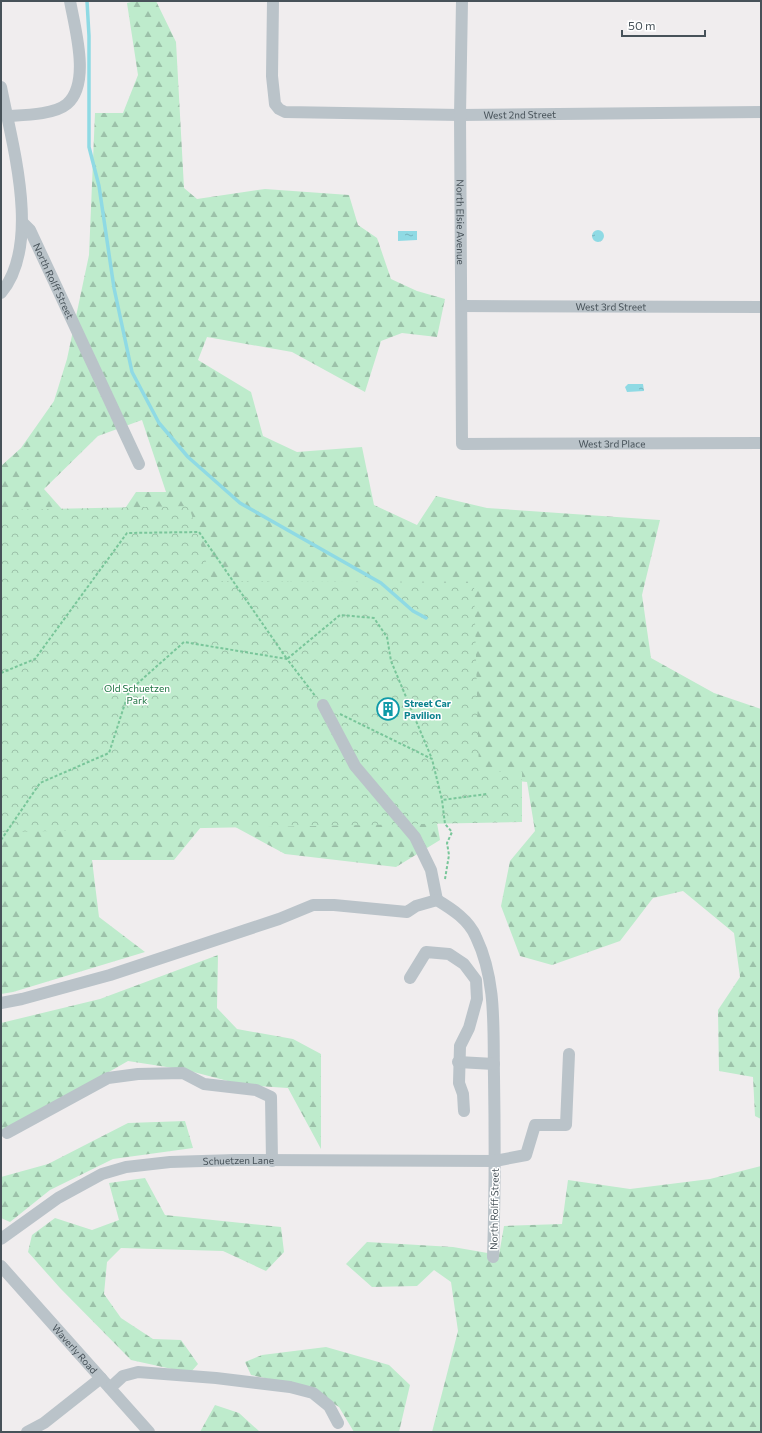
<svg xmlns="http://www.w3.org/2000/svg" width="762" height="1433" font-family="Commissioner,sans-serif">
  <style>
    .forest { fill: url(#forest-firs); fill-rule: evenodd }
    .park { fill: url(#park-crowns) }
    .water { fill: url(#water-ripples) }
    .lines { fill: none; stroke-linecap: round; stroke-linejoin: round }
    .stream { stroke: #8fdae4; stroke-width: 3.5 }
    .building { fill: #c7cbd0 }
    .path { stroke: #79c69a; stroke-width: 2; stroke-dasharray: 3 2; stroke-linecap: butt }
    .minor { stroke: #bac3c9; stroke-width: 12 }
    .labels { text-anchor: middle; dominant-baseline: central; stroke-width: 3; stroke-linejoin: round; paint-order: stroke }
    .street-label { font-size: 10px; fill: #475259; stroke: #fff }
    .park-label { font-size: 10px; fill: #1e7542; stroke: #fff }
    .culture-label { font-size: 10px; font-weight: bold; fill: #0d838f; stroke: #fff; text-anchor: start }
  </style>
  <defs>
    <pattern id="forest-firs" width="22" height="20" patternUnits="userSpaceOnUse"><rect width="22" height="20" fill="#beebcc"/><path d="M5 1l3.5 6h-7zM16 11l3.5 6h-7z" fill="#9cc1a9"/></pattern>
    <pattern id="park-crowns" width="20" height="18" patternUnits="userSpaceOnUse"><rect width="20" height="18" fill="#beebcc"/><path d="M2 6a3 3 0 1 1 6 0M12 15a3 3 0 1 1 6 0" fill="none" stroke="#9cc1a9"/></pattern>
    <pattern id="water-ripples" width="26" height="14" patternUnits="userSpaceOnUse"><rect width="26" height="14" fill="#8fdae4"/><path d="M2 4q2-2 4 0t4 0M15 11q2-2 4 0t4 0" fill="none" stroke="#77b3bc"/></pattern>
  </defs>
  <rect width="100%" height="100%" fill="#f0edee"/>
  <path class="forest" d="M135,1H156L176,42L184,188L197,199L265,189L349,195L358,225L377,238L391,279L417,291L445,299L437,337L402,333L381,341L365,392L292,352L207,337L198,360L251,392L263,436L297,452L362,447L374,505L417,525L436,496L487,508L660,520L642,595L651,658L714,693L761,709V1119L755,1116L753,1077L719,1071L718,1010L740,977L734,933L683,891L653,898L620,941L552,965L520,956L501,906L510,861L535,831L527,782L487,778L462,758L428,773L440,840L396,867L285,854L226,822L210,816L174,860H92L99,917L145,952L13,992L1,994V466L21,448L54,401L67,359L89,255L95,113H123L138,75L127,3ZM142,420L166,492H136L120,516H68L44,489L98,436Z
    M218,955L217,1008L237,1029L293,1039L321,1054V1149L288,1088L243,1085L186,1070L128,1061L1,1134V1023L100,999Z
    M185,1121L193,1148L113,1159L50,1190L10,1222L1,1218V1177L48,1164L128,1123Z
    M761,1166V1432H432L458,1331L451,1282L434,1270L417,1286L372,1287L346,1264L367,1242L453,1247L499,1255L504,1226L562,1224L568,1180L630,1189L710,1179Z
    M145,1178L165,1215L281,1227L284,1252L266,1271L223,1251L121,1248L107,1262L104,1294L121,1318L153,1339L181,1340L198,1364L190,1373L131,1360L60,1288L28,1252L32,1235L55,1218L92,1230L119,1220L109,1183Z
    M326,1347L389,1365L410,1385L399,1432H354L339,1407L308,1387L251,1375L245,1362L262,1355Z
    M215,1405L239,1413L260,1432H200Z"/>
  <path class="park" d="M189,506L212,581L474,583L479,772H522V822L1,832V510Z"/>
  <path class="water" d="M592 236a6 6 0 1 1 12 0a6 6 0 1 1-12 0Z
    M398,231H417V240L398,241Z
    M628,384H643L644,391L627,392L625,387Z"/>
  <g class="lines">
    <path class="stream" d="M87,1L89,36V147L99,186L114,288L132,372L159,423L188,457L240,503L381,583L413,611L426,618"/>
  </g>
  <path class="building" d="M390,700L395,714L386,717L381,704Z"/>
  <g class="lines">
    <path class="path" d="M1,673L35,659L127,533L199,532L287,659L340,615L374,618L387,637L391,661L432,759
      M340,714L432,759L442,800
      M1,840L40,783L109,753L129,691L184,642L287,659L316,697
      M445,879L449,855L447,843L452,832L445,824L442,800L487,794"/>
    <g class="minor">
      <path id="s1" d="M273,1L272,76L275,104L279,109L285,112L460,115L761,112"/>
      <path id="s2" d="M462,1L460,115L462,444L761,443"/>
      <path d="M1,87C12,144 42,244 1,293"/>
      <path d="M7,116C23,115 54,115 67,104C91,83 75,29 70,1"/>
      <path id="s3" d="M23,223L30,230L139,464"/>
      <path id="s4" d="M462,306L761,307"/>
      <path d="M323,705L355,766L415,837L431,870L437,900"/>
      <path d="M410,978L426,952L449,954L464,964L476,980L477,999L469,1028L460,1046L459,1083L463,1094L464,1111"/>
      <path d="M1,1003L22,999L110,975L279,919L313,905H334L407,912L416,906L437,900C452,909 469,920 476,937C497,981 493,1029 494,1077C495,1137 495,1197 493,1257"/>
      <path d="M458,1062L494,1064"/>
      <path d="M7,1133L108,1078L138,1074L183,1073L204,1084L256,1090L271,1097L272,1161"/>
      <path id="s5" d="M1,1239L58,1198L102,1174L126,1167L170,1162L235,1160L495,1161L526,1155L535,1125H566L569,1054"/>
      <path id="s6" d="M1,1266L149,1432"/>
      <path d="M110,1388L123,1376L138,1372L216,1378L290,1387L313,1393L329,1406L338,1423"/>
      <path d="M27,1432L44,1423L101,1378"/>
    </g>
  </g>
  <defs>
    <g id="building-ring" transform="scale(1.15)"><circle r="9.5" fill="#fff" stroke="#0f9aa8" stroke-width="1.5"/><path d="M-4-6H4V6H1V3H-1V6H-4ZM-2.5-4.3h1.7v1.8h-1.7ZM.8-4.3h1.7v1.8H.8ZM-2.5-1h1.7V.8h-1.7ZM.8-1h1.7V.8H.8Z" fill="#0f9aa8"/></g>
  </defs>
  <g fill-rule="evenodd">
    <use href="#building-ring" x="388" y="709"/>
  </g>
  <g class="labels">
    <g class="street-label">
      <text stroke="none"><textPath href="#s1" startOffset="351">West 2nd Street</textPath></text>
      <text stroke="none"><textPath href="#s2" startOffset="221">North Elsie Avenue</textPath></text>
      <text stroke="none"><textPath href="#s3" startOffset="66">North Rolff Street</textPath></text>
      <text stroke="none"><textPath href="#s4" startOffset="149">West 3rd Street</textPath></text>
      <text stroke="none"><textPath href="#s2" startOffset="593">West 3rd Place</textPath></text>
      <text stroke="none"><textPath href="#s5" startOffset="258">Schuetzen Lane</textPath></text>
      <text transform="translate(494 1209) rotate(-89)">North Rolff Street</text>
      <text stroke="none"><textPath href="#s6" startOffset="111">Waverly Road</textPath></text>
    </g>
    <g class="park-label">
      <text x="137" y="688">Old Schuetzen<tspan x="137" dy="12">Park</tspan></text>
    </g>
    <g class="culture-label">
      <text x="404" y="703">Street Car<tspan x="404" dy="12">Pavilion</tspan></text>
    </g>
  </g>
  <rect width="762" height="1433" fill="none" stroke="#475259" stroke-width="4"/>
  <path d="M622 30v6h83v-6" fill="none" stroke="#475259" stroke-width="2"/>
  <text x="628" y="30" font-size="12" fill="#475259" stroke="#ffffff" stroke-width="3" paint-order="stroke">50 m</text>
</svg>
